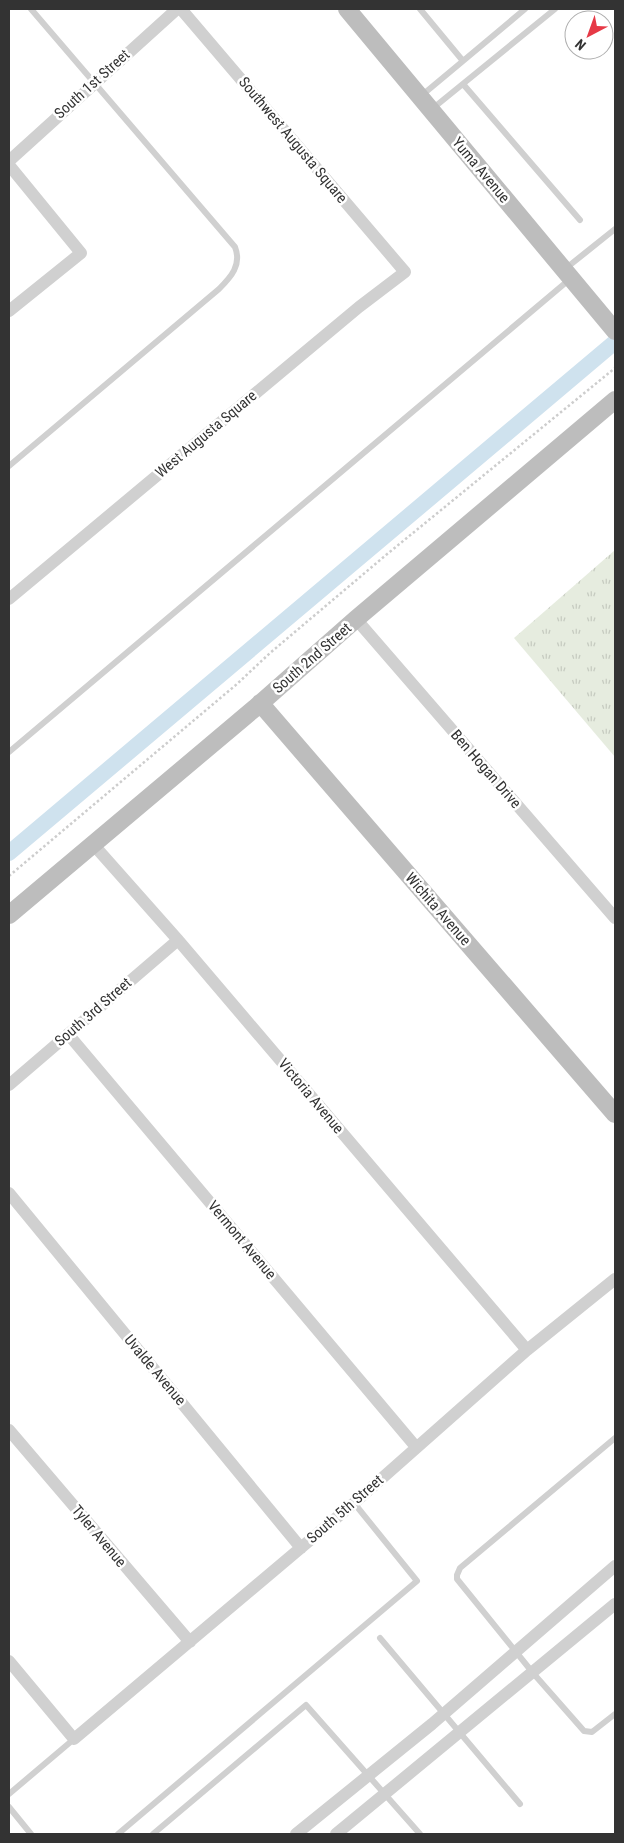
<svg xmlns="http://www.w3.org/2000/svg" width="624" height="1843" font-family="'Roboto Condensed',sans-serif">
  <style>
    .grass { fill: url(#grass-tufts) }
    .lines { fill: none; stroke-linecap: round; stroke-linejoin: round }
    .canal { stroke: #cfe2ee; stroke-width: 16 }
    .path { stroke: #cdcdcd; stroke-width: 2.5; stroke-dasharray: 2.5 2.5; stroke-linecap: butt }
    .lane { stroke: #d0d0d0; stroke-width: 6 }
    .street { stroke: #d0d0d0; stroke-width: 12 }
    .secondary { stroke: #bdbdbd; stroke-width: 18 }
    .labels { text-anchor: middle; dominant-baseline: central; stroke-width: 5; stroke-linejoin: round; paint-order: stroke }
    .street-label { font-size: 15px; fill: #333; stroke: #fff }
  </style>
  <defs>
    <pattern id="grass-tufts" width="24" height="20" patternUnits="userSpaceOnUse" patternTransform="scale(1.25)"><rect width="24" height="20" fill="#e6ecdf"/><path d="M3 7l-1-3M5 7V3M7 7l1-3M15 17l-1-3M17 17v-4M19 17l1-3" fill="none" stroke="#c6cbc0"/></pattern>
  </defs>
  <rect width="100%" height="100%" fill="#fff"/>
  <path class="grass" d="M615,550V757L514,638Z"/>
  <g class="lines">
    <path class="canal" d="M9,853L615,342"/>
    <path class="path" d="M9,876L237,684L270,653L386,555L615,368"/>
    <path class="lane" d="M420,9L463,61L525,9
      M463,84L580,220
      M421,96L463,61
      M432,109L555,9
      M565,269L615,229
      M9,466L219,289C231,277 242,265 235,247L31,9
      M9,752L570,279
      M615,1438L460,1568L457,1575V1579L533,1673L584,1731L592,1732L615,1714
      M380,1638L520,1804
      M9,1794L74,1739
      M9,1807L31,1834
      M118,1834L417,1581L354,1503
      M153,1834L306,1705L420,1834"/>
    <path class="street" d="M9,161L177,9
      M9,165L81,253L9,311
      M9,599L359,307L405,272L181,9
      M356,619L615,918
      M92,843L178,940L527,1350
      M68,1034L416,1447
      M9,1085L178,940
      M9,1193L301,1548
      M9,1430L190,1642
      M9,1661L74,1739L354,1503L527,1350L615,1279
      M296,1834L432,1724L615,1566
      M336,1834L615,1604"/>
    <path class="secondary" d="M347,9L615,331
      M260,703L615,1114
      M9,915L255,708L356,619L615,400"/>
  </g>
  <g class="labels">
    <g class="street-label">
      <text transform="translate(92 84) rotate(-42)">South 1st Street</text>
      <text transform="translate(293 140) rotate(50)">Southwest Augusta Square</text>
      <text transform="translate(481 170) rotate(50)">Yuma Avenue</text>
      <text transform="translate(206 434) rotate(-40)">West Augusta Square</text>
      <text transform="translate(312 658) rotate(-41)">South 2nd Street</text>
      <text transform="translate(486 769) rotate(49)">Ben Hogan Drive</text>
      <text transform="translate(438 909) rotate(49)">Wichita Avenue</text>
      <text transform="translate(93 1012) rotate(-41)">South 3rd Street</text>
      <text transform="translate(311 1096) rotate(50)">Victoria Avenue</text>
      <text transform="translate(242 1240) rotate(50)">Vermont Avenue</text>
      <text transform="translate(155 1370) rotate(50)">Uvalde Avenue</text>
      <text transform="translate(345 1509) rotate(-41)">South 5th Street</text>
      <text transform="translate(99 1536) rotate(50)">Tyler Avenue</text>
    </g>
  </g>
  <rect width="624" height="1843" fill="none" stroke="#333333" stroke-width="20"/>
  <g transform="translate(589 35) rotate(221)"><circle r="24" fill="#ffffff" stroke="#adadad"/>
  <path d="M0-4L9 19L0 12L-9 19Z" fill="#e63946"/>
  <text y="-8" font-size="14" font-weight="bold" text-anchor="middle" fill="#333333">N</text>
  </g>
</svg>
